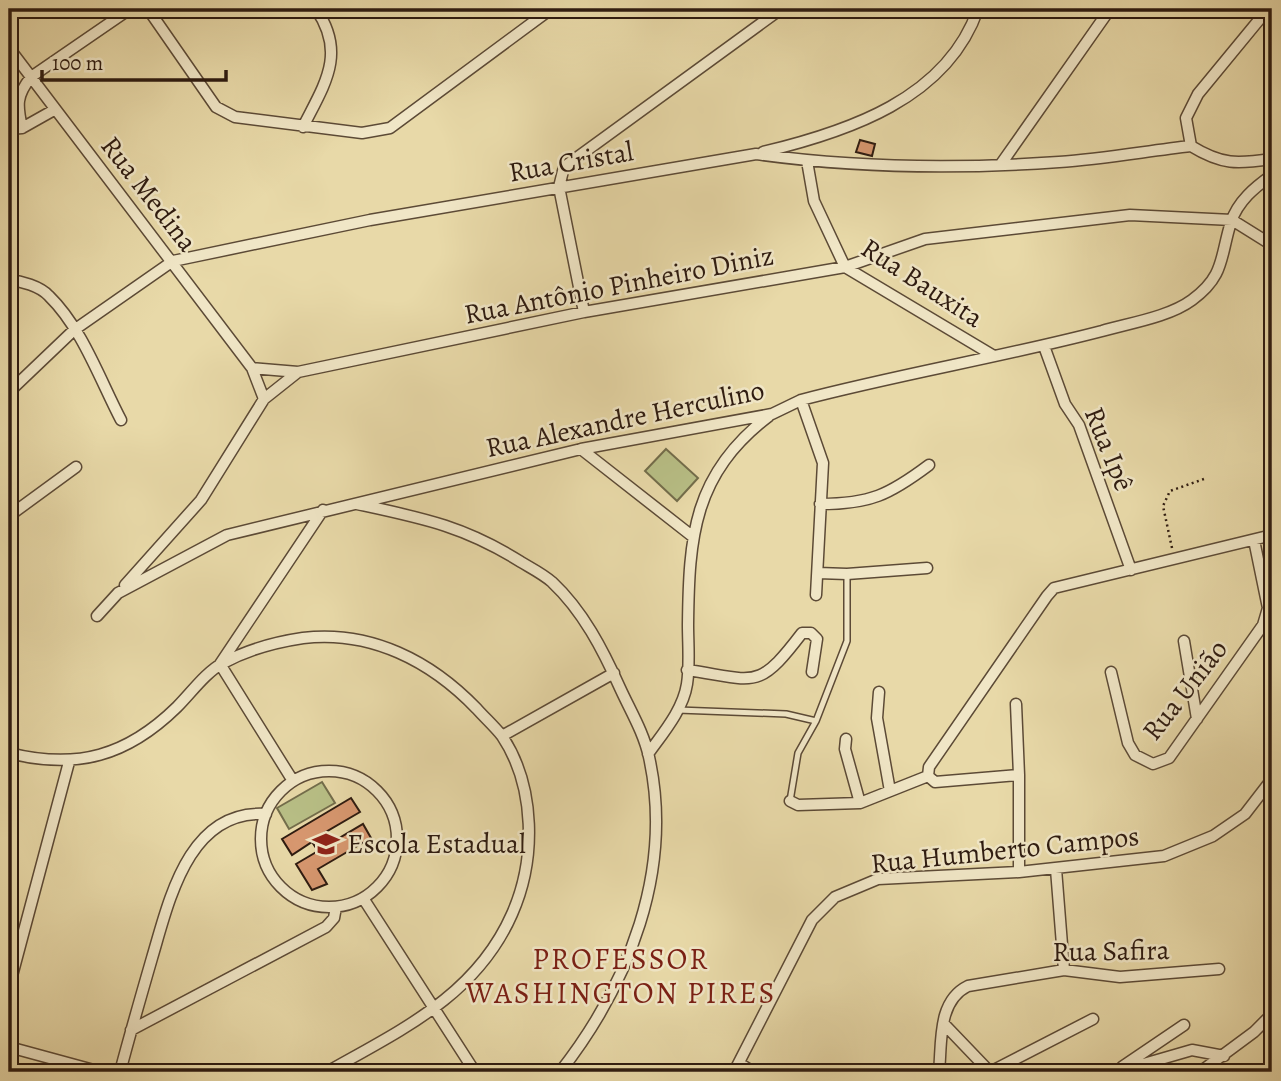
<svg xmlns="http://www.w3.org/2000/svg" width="1281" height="1081" font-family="Alegreya,serif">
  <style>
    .green { fill: #b8bf86; stroke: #736d4b; stroke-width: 2 }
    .building { fill: #d7976f; stroke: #2e1b10; stroke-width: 2 }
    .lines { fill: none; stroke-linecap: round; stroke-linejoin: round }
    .service-casing { stroke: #5c4a36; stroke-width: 8 }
    .minor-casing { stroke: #5c4a36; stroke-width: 13 }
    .path { stroke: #2e1b10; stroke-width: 2.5; stroke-dasharray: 2 3.5; stroke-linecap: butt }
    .service { stroke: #f0e6c6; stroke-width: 5 }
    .minor { stroke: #f0e6c6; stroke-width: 10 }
    .labels { text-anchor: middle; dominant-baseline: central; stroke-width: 5; stroke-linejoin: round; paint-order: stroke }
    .street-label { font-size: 28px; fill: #2e1b10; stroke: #f0e6c6 }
    .poi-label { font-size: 28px; fill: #2e1b10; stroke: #f0e6c6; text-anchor: start }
    .neighbourhood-label { font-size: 30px; letter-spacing: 2px; fill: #7a1f14; stroke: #f0e6c6 }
  </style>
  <rect width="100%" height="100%" fill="#e8d9a8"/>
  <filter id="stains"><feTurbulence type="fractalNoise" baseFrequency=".00286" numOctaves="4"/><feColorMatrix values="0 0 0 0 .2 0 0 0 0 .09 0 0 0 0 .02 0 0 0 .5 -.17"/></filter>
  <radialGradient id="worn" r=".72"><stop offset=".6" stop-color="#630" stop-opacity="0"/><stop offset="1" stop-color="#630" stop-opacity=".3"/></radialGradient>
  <path class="green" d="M666,449L698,478L677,501L645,471Z
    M322,782L335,803L289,829L277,808Z"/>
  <path class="building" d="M860,140L875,144L872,156L856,152Z
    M351,798L360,812L319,836L324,847L363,824L371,838L318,869L327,884L312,890L296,864L318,851L312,842L292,855L282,839Z"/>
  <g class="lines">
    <g class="service-casing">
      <path id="service" d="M678,710L786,714L816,721L798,753L790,801
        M816,721L847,641V574"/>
    </g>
    <g class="minor-casing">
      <path id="minor" d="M148,9L216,107L235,117L362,133L390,128L551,9
        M1268,9L1198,94L1186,118L1191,146C1222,165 1237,164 1272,159
        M319,12L334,9
        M9,48L252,368L298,372
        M303,127C324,85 347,54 316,9
        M22,128C17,105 16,96 31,77L130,9
        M9,129L22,128L54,110
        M763,152C847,132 947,99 978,9
        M807,161L814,201L845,267L994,356
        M1001,164L1110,9
        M9,280C21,281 40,286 49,296C82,328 100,380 121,420
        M584,312L559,187L564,167L781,9
        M1044,346L1065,404L1079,425L1131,570
        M252,368L264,399
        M9,392L74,330L173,261L370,220L756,154C856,168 959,169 1059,162C1103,159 1147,151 1191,146
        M801,400L823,463L816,595
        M581,449L692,536
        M357,504C422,518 464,526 521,562C531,568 543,574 552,582C583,611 603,650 620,688C630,710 644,733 649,757C674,870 629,984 560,1072
        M820,504C870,504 889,495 929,465
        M9,516L76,467
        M818,573L847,574L927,568
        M125,585L201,500L264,399L298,372L584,312L845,267L925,239L1130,215L1232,220L1272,245
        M97,616L118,593L227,535L581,449L772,414L801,400C900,374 1002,357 1102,331C1130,323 1169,317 1192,300C1225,276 1220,257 1231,222C1238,201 1255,187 1272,175
        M1184,641L1197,719
        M220,664L323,510
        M220,664L293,781
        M687,670C756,680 757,692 802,633H811L817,639L812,672
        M1111,672L1128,743L1135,755L1153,764L1169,758L1263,625L1268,608L1254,540
        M879,692L877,718L890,791
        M1016,704L1019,775
        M502,736L614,673
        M846,739L845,749L860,803
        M9,753C77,770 127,756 177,707C191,693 206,672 223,663C247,650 276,642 303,638C371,630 431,661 477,709C485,718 495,727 502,736C536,787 536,860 512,914C476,996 401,1030 327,1072
        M648,754C663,733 683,710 687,684C690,665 688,644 688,625C689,537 693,474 769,416
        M261 839a68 68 0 1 1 136 0a68 68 0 1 1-136 0Z
        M790,801L798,805L860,803L928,776
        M1056,869L1064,970
        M1019,872V775L935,782L928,776L929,767L1047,596L1054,588L1272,535
        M363,898L475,1072
        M9,987L69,762
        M944,1024L990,1072
        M131,1030L326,927L334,918L336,907
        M9,1047L101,1072
        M739,1063L753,1072
        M1122,1067L1184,1025
        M120,1072C130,1034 141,996 152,958C169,901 188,809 266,814
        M734,1072L812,920L835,897L878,879L1019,872L1164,856L1213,836L1245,814L1272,779
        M939,1072C942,1043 937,1001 968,986L1064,970L1120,977L1219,969
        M990,1072L1093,1019
        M1116,1072L1192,1050L1224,1056
        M1200,1072L1254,1032L1272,1014"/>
    </g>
    <path class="path" d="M1172,548L1163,506L1170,491L1204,479"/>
    <use href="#service" class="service"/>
    <use href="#minor" class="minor"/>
  </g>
  <defs>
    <g id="school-bare" transform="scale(2.1)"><path d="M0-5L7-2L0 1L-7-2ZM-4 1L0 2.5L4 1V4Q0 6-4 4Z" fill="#8f2418" stroke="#f0e6c6" stroke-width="2.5" paint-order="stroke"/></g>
  </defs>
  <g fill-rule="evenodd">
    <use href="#school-bare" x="326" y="844"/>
  </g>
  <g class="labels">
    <g class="street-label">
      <text transform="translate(571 162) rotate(-10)">Rua Cristal</text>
      <text transform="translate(149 194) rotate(52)">Rua Medina</text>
      <text transform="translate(922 283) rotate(33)">Rua Bauxita</text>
      <text transform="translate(619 285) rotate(-11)">Rua Antônio Pinheiro Diniz</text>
      <text transform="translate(625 419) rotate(-12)">Rua Alexandre Herculino</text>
      <text transform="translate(1109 449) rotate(68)">Rua Ipê</text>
      <text transform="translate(1185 690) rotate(-52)">Rua União</text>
      <text transform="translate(1005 850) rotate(-6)">Rua Humberto Campos</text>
      <text transform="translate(1111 951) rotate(-1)">Rua Safira</text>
    </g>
    <g class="poi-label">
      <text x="347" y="844">Escola Estadual</text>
    </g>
    <g class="neighbourhood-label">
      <text x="621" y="959">PROFESSOR<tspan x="621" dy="34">WASHINGTON PIRES</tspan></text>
    </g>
  </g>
  <rect width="1281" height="1081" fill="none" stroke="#e8d9a8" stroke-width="35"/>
  <rect x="10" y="10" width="1260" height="1060" fill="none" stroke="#2e1b10" stroke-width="3.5"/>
  <rect x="18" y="18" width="1246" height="1046" fill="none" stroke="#2e1b10" stroke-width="2"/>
  <path d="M42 70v10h184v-10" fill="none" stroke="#2e1b10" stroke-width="3.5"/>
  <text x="52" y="70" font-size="21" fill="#2e1b10" stroke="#f0e6c6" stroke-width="5" paint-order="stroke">100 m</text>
  <rect width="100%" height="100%" filter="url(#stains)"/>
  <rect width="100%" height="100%" fill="url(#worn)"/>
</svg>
